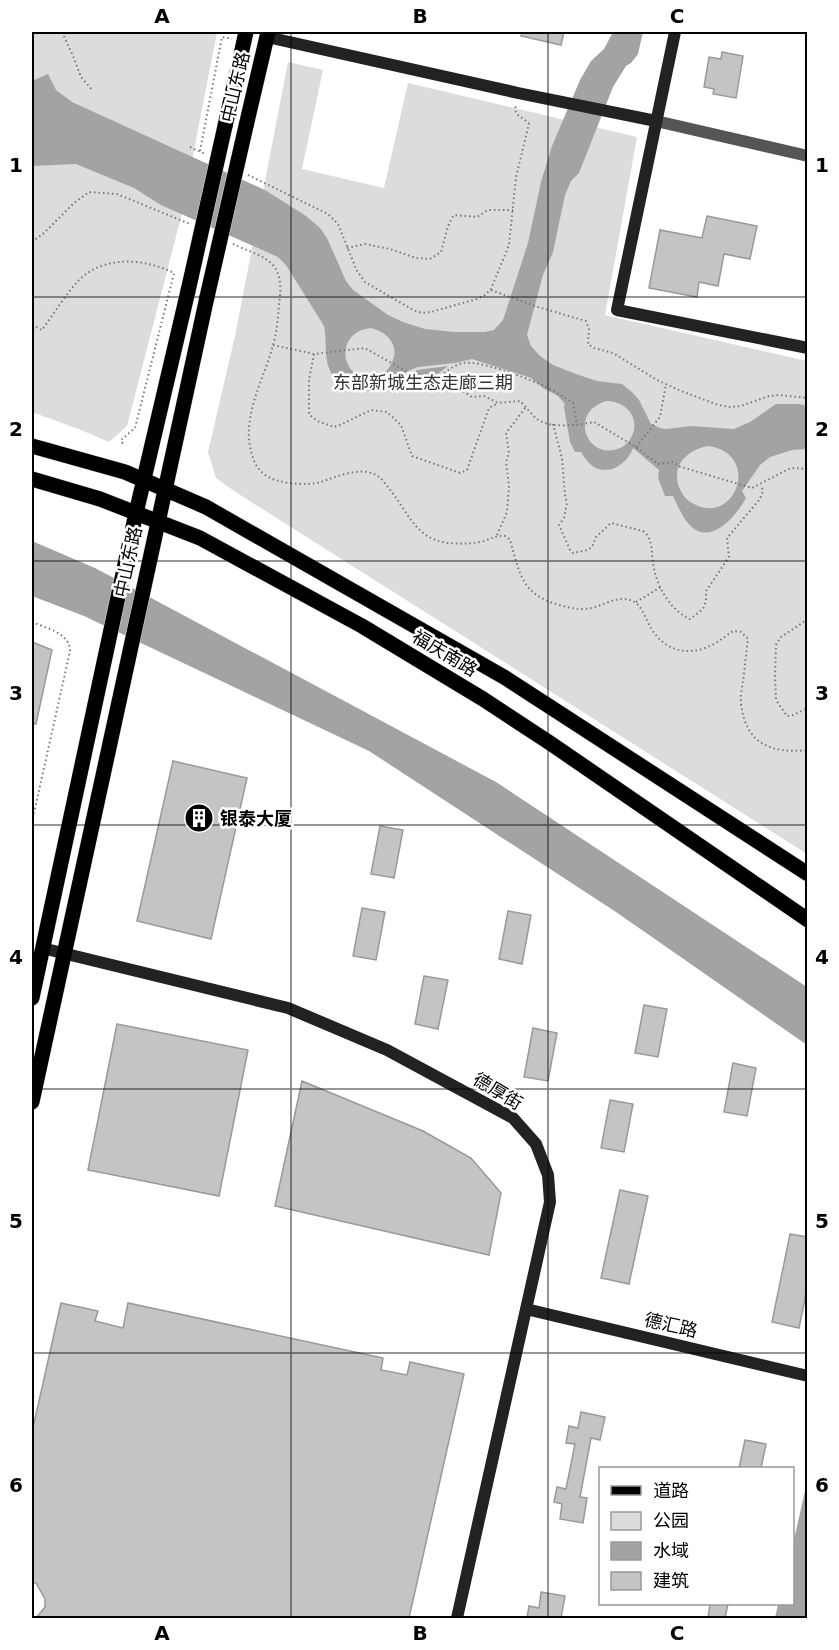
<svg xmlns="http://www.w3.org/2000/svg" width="839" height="1650" font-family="'DejaVu Sans','Noto Sans SC',sans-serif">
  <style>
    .green { fill: #dcdcdc }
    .water { fill: #a3a3a3; fill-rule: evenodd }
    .building { fill: #c4c4c4; stroke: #999; stroke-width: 1.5 }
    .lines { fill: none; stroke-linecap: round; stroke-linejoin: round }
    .primary-casing { stroke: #dbdbdb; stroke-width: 16 }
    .path { stroke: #777; stroke-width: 2; stroke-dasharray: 1.5 3; stroke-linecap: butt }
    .street { stroke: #555; stroke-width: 12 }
    .secondary { stroke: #222; stroke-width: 12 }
    .primary { stroke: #000; stroke-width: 15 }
    .primary-bridge-casing { stroke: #dbdbdb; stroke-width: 16; stroke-linecap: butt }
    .primary-bridge { stroke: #000; stroke-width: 15 }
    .grid { fill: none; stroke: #000; stroke-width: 1.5; stroke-opacity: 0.55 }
    .labels { text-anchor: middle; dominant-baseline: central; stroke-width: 5; stroke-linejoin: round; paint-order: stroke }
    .street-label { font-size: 18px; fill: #000; stroke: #fff }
    .park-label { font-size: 18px; fill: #333; stroke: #fff }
    .poi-label { font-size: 18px; font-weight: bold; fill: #000; stroke: #fff; text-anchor: start }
    .neatline { fill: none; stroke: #000; stroke-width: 2 }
    .grid-label { font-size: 20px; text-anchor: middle; font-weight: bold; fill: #000 }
  </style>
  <rect width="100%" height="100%" fill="#fff"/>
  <path class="green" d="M32,32H217L181,217L127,426L109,442L81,430L32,412Z
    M288,62L323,70L302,169L384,188L408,83L637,137L605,315L807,361V854L234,491L216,478L208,452L235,336Z"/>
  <path class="water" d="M613,32H643L638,54L631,63L626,66L613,87L579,173L571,181L565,195L553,252L543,275L527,335L531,346L540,356L553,365L576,374L597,381L622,384L632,392L639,400L651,424L660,428L666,429L691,426L734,429L750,422L776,404H799L807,406V449L792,450L770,457L760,465L742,491L746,498C735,518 708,549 687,522C681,514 677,504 673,496H665L658,478L659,470L633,448C628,463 610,476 594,467C589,464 584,457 581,452H575L570,442L564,407L565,404L558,396L543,388L531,378L472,359L455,363L418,367L386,380L383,385V390C372,393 365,390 355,387C351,386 345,386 341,383C321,371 328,344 324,326L286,265L278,257L161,205L134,188L76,164L32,166V81L48,74L56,90L72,102L265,190L306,216L320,228L327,238L346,281L353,290L388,315L403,322L425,329L454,332H484L494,330L503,320L528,243L541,182L552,146L580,80L591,61L604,49ZM371,328C387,332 400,345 392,362C389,370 383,375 375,377C341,384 332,332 371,328ZM606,401C622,401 637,412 634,430C632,438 627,445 620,448C588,462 567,413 606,401ZM709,446C762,455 735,526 694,504C687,501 682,495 679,487C671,465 688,449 709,446Z
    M448,366L424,385L405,383L403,380L417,370Z
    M32,541L95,568L496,782L807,987V1045L616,912L369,751L84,616L32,596Z
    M807,1482V1618H775L778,1604H792L793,1544Z"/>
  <path class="building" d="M522,32H564L561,45L521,36Z
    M722,52L743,56L736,98L713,94L714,89L704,87L709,57L721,59Z
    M707,216L757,226L750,259L724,254L718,286L699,282L697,297L649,288L660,230L702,238Z
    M32,642L52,650L36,724L32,723Z
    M173,761L247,778L211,939L137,921Z
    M380,826L403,830L394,878L371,874Z
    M362,908L385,912L376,960L353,956Z
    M508,911L531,915L522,964L499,959Z
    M424,976L448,980L438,1029L415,1024Z
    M644,1005L667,1009L658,1057L635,1053Z
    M117,1024L248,1050L219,1196L88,1170Z
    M533,1028L557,1033L548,1081L524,1077Z
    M733,1063L756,1068L747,1116L724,1112Z
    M302,1081L423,1131L471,1158L501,1193L489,1255L275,1206Z
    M610,1100L633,1104L624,1152L601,1148Z
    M620,1190L648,1196L629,1284L601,1278Z
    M790,1234L807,1237V1289L799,1328L772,1322Z
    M61,1303L98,1311L95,1321L123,1328L128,1303L383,1358L381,1370L407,1375L410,1362L464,1374L409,1618H36L45,1607V1599L36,1583H32V1432Z
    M581,1412L605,1417L600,1440L591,1438L580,1497L587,1498L583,1523L560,1519L562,1504L554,1502L557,1487L566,1489L575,1444L566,1443L569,1426L578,1428Z
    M745,1440L766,1444L761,1468H739Z
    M541,1592L565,1596L561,1618H527L529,1606L539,1608Z
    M710,1604H728L725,1618H708Z"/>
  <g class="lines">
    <g class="primary-casing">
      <path id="primary" d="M225,126L246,32
        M246,126L268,32
        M32,446L125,472L206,507L504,677L808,874
        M32,479L100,499L200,538L362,626L483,699L550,743L808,920
        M32,998L136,513L188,291
        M32,1102L207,297"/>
    </g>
    <path class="path" d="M62,32L73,56L81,77L93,91
      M190,147L205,154
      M200,151L222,37L232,39
      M248,175L328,214L338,224L357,271L365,282L413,310L422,313L431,312L477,299L485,295L491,289L509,245L516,177L529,124C522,115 513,118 516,104
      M32,242L44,233L74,203L89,192L117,194L190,224
      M233,244C245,250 264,255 273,265C282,276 281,291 279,304C278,318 277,332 273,345C264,380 242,414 251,451C253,459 256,468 264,474C275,484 308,486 321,482C335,477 359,467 374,474C380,476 384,482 387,486C407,509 414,539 448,543C460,544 472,544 484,541C492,538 497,535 506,536L510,540C520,574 521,594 559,605C571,608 582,611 595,607C606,604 617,596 630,600C642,603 645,619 651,628C665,652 690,657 714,644C721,640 727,635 733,631L741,632L748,639C746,653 745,667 743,681C742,688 740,697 741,704C746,744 771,754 808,750
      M347,248L365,244L390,249L416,258L430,259L441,252C445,240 446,226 454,215L477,217L488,210H513
      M491,290L538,307L586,321L589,329L588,344L594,348L613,353L657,380L681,391L718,405L730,407L741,406L769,396L779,395L808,398
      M32,325L42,330C53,315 66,294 78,281C104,255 143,258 174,273L135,428L121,440L124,446
      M273,345L314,354L365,348L409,373L431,383C441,376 451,366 463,363C480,360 523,377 540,384C552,389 562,396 573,403L577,425
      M314,354L309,380V414L317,421L334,427L340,425L371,410L387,412L401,425L412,456L460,473L467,470L489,408L498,403
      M440,377L472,397L484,396L498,403L520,401C526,407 531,414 537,419C550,429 579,425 594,422L636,447L658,464L673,462L678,466L752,488L791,468L808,469
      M553,424L562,458L565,495L567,503L564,518L559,525L570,550L573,553L588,550L592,547L596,537L611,523L643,531C653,538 651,551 653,562C655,583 669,610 690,619L703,609L706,601V591L729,557L727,538L760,499L763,491L761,485
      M636,447L660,417L666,384
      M497,535L507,512L509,486L506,462L509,453L506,433L526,407
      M636,602L661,587
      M808,619L781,637L776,645L775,676L776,700L787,716H791L808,708
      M32,622C46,628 70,633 70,651L32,822"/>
    <path class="street" d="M656,121L808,156"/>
    <path class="secondary" d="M675,32L617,310L808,348
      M267,37L518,93L656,121
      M42,948L288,1008L387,1050L513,1118L536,1144L548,1175L550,1202L457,1618
      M526,1309L808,1376"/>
    <use href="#primary" class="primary"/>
    <g class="primary-bridge-casing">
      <path id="primary-bridge" d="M188,291L225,126
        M207,297L246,126"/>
    </g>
    <use href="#primary-bridge" class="primary-bridge"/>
  </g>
  <path class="grid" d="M291,32V1618M548,32V1618M32,297H808M32,561H808M32,825H808M32,1089H808M32,1353H808"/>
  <defs>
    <g id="building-disc" transform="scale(1.5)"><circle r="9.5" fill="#000" stroke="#fff"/><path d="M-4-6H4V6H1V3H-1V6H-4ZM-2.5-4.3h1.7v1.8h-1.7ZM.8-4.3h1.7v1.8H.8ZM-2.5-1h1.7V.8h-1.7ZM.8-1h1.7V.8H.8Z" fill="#fff"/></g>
  </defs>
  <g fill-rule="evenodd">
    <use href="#building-disc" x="199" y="818"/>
  </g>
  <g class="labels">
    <g class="street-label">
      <text transform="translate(235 87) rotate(-77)">中山东路</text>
      <text transform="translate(128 562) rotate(-78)">中山东路</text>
      <text transform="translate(445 653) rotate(31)">福庆南路</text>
      <text transform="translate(498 1091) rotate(31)">德厚街</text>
      <text transform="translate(671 1325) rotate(13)">德汇路</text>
    </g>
    <g class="park-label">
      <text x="423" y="382">东部新城生态走廊三期</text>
    </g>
    <g class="poi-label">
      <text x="220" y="818">银泰大厦</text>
    </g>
  </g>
  <rect width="839" height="1650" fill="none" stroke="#ffffff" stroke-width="66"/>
  <rect x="599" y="1467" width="195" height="138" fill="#ffffff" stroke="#999999" stroke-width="1.5"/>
  <rect x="611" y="1486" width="30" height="9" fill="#000000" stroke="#999999" stroke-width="1.5"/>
  <text x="653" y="1497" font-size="18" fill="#000000">道路</text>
  <rect x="611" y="1512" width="30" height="18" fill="#dcdcdc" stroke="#999999" stroke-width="1.5"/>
  <text x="653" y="1527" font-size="18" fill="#000000">公园</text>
  <rect x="611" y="1542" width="30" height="18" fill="#a3a3a3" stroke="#999999" stroke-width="1.5"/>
  <text x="653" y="1557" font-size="18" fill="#000000">水域</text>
  <rect x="611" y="1572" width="30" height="18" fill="#c4c4c4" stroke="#999999" stroke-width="1.5"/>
  <text x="653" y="1587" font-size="18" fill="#000000">建筑</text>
  <rect x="33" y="33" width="773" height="1584" class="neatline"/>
  <g class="grid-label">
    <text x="162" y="23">A</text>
    <text x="420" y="23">B</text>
    <text x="677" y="23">C</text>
    <text x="16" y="172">1</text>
    <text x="822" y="172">1</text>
    <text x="16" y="436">2</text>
    <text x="822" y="436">2</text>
    <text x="16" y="700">3</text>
    <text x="822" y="700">3</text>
    <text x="16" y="964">4</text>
    <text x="822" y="964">4</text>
    <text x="16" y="1228">5</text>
    <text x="822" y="1228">5</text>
    <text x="16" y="1492">6</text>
    <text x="822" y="1492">6</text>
    <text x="162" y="1640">A</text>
    <text x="420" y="1640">B</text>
    <text x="677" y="1640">C</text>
  </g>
</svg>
